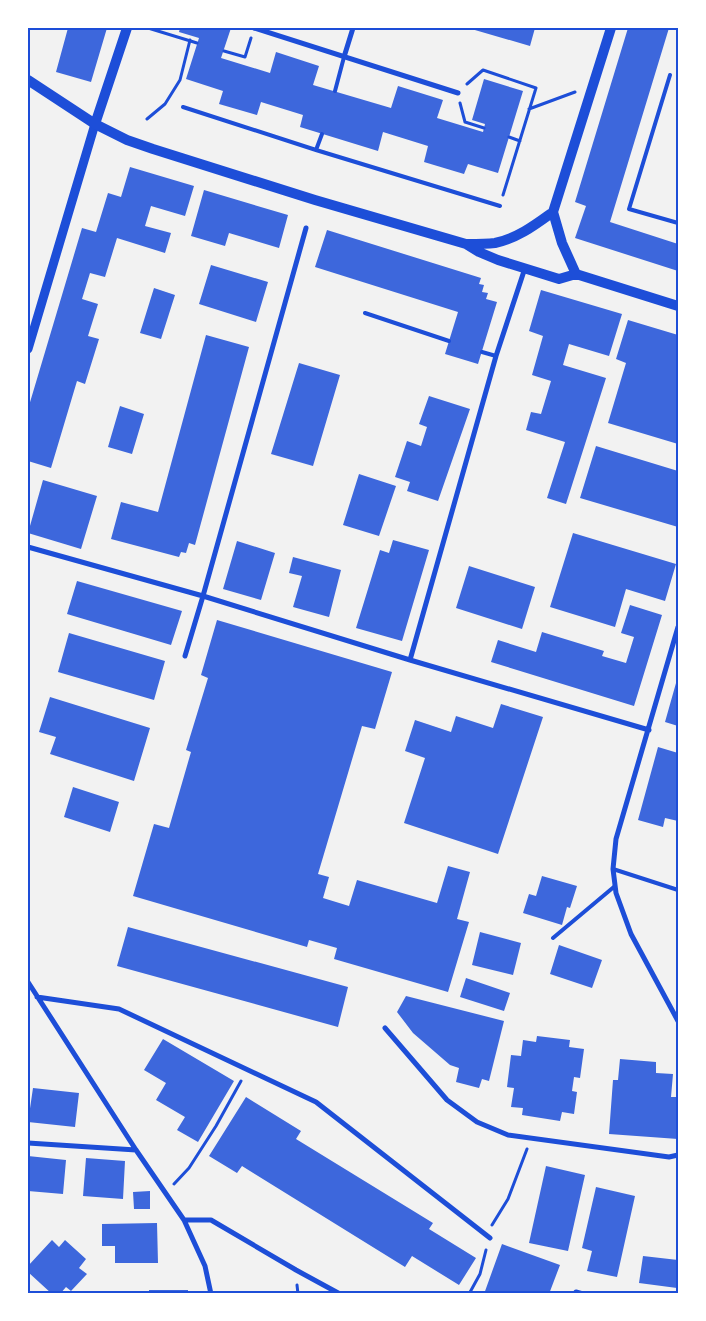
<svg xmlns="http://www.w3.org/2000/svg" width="706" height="1321" font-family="Cabin,sans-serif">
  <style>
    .building { fill: #3d67dc }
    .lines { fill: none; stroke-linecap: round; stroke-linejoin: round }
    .path { stroke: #1d4ed8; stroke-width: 3 }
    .service { stroke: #1d4ed8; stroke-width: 4 }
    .minor { stroke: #1d4ed8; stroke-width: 5 }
    .tertiary { stroke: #1d4ed8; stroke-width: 9 }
    .secondary { stroke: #1d4ed8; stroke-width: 10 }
    .neatline { fill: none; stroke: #1d4ed8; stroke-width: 2 }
  </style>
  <rect width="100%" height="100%" fill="#f2f2f2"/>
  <path class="building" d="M68,28H107L91,82L56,72Z
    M180,28H231L221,58L270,73L276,52L319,66L313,85L391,108L398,86L443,100L437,118L483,132L485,124L472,120L484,79L523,91L498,173L468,164L464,174L424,162L428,146L383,132L378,151L300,127L303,115L261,102L257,115L219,104L223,91L186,79L199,38L179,32Z
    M468,28H535L530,46Z
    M628,28H669L610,222L678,244V271L575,238L586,206L575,202Z
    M130,167L194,186L185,216L151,206L145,226L171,233L165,253L117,238L105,277L90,273L82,299L98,304L88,336L99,339L85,384L77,381L51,468L28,461V409L82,228L96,232L108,193L121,197Z
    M204,190L288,215L279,248L229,233L225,246L191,236Z
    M327,230L481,278L479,284L484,285L482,292L488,293L486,299L497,302L478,364L445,354L458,312L315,267Z
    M211,265L268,282L256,322L199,304Z
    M154,288L175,295L161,339L140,333Z
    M541,290L622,314L609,356L569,344L563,365L606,378L566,504L547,498L565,442L526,430L531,412L541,414L551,381L532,375L543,336L529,331Z
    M628,320L678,335V444L608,423L626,363L616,359Z
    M206,335L249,347L195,545L189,543L186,553L181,552L179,557L111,539L121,502L158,512Z
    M299,363L340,375L313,466L271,454Z
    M429,396L470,409L438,501L407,491L410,482L395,477L407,441L421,446L427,427L419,424Z
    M120,406L144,414L132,454L108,447Z
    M596,446L678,471V527L580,498Z
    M359,474L396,486L379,536L343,525Z
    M43,480L97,496L81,549L28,533Z
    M573,533L676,564L665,601L626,589L615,627L550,607Z
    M393,540L429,550L402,641L356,628L380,550L389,553Z
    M237,541L275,553L261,600L223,589Z
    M293,557L341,570L329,617L293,607L302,576L289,573Z
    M469,566L535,587L522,629L456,608Z
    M77,581L182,611L171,645L67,614Z
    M630,605L662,615L634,706L491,662L498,640L536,652L542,632L604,651L602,656L626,663L634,637L621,633Z
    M217,620L392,672L375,729L362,726L318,874L329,877L323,898L349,906L357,880L437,903L448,866L470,872L457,919L469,922L448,992L334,959L337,948L309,940L307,947L133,896L154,824L169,828L191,752L186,750L208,678L201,675Z
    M69,633L165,661L154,700L58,672Z
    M678,676V726L665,722Z
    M50,697L150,728L134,781L50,754L56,737L39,732Z
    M501,704L543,717L498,854L404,823L425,758L405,751L415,720L451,732L456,716L493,728Z
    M658,747L678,753V821L665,818L663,827L638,820Z
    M73,787L119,802L110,832L64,817Z
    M542,876L577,886L570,908L567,907L562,925L523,913L529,894L536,896Z
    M128,927L348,987L338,1027L117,966Z
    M480,932L521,943L513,975L472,965Z
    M559,945L602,960L592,988L550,974Z
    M466,978L510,993L504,1011L460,997Z
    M406,996L504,1021L489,1081L482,1079L479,1088L456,1082L459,1068L450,1065L413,1033L397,1012Z
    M537,1036L570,1040L569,1047L584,1049L580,1078L574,1077L572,1091L577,1092L574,1114L562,1112L560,1121L522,1115L523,1108L511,1107L514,1088L507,1087L511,1055L521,1056L523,1040L536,1042Z
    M163,1039L234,1081L198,1142L177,1130L185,1117L156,1100L166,1083L144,1070Z
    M620,1059L656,1062V1073L673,1074L671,1097H678V1139L609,1134L613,1080H618Z
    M33,1088L79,1093L75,1127L28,1122Z
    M246,1097L301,1131L296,1139L433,1223L429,1229L476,1258L459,1285L412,1256L405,1267L242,1166L237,1173L209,1156Z
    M28,1156L66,1160L63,1194L28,1191Z
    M86,1158L125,1161L123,1199L83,1196Z
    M546,1166L585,1175L568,1251L529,1243Z
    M596,1187L635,1196L617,1277L587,1271L592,1251L582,1248Z
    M150,1191V1209H134L133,1192Z
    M157,1223L158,1263H115V1246H102V1224Z
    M52,1240L59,1247L65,1240L86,1259L79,1268L87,1274L71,1291L66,1287L60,1294H52L28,1272V1266Z
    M502,1244L560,1265L549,1294H484Z
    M643,1256L678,1260V1292H676L677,1288L639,1283Z
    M149,1290H188V1294H149Z"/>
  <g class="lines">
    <path class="path" d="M148,28L197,43
      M224,51L245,57L251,38
      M467,84L483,70L536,88L503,195
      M460,103L465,122L484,128
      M529,109L575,92
      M147,119L165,104L180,80L190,40
      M509,137L520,141
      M174,1184L189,1168L216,1126L241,1081
      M492,1225L508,1199L527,1149
      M297,1285L298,1294
      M469,1294L480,1274L486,1250"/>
    <path class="service" d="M670,75L629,209L678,223
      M335,91L344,57
      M183,107L316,150L500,206
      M316,150L322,134
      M365,313L449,341
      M482,352L496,356
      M613,869L678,890
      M553,938L615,886"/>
    <path class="minor" d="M254,28L458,93
      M344,57L353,28
      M28,547L203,596L410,660L649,730
      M678,627L616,839L613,869L616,893L631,934L678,1021
      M185,656L203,596L306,228
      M410,660L496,356L525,268
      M28,982L136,1150L184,1220H211L296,1270L340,1294
      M37,997L119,1009L316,1102L490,1238
      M385,1028L447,1100L477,1122L508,1135L669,1157L678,1155
      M28,1143L136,1150
      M184,1220L205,1266L211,1294
      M576,1294V1292L583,1294"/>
    <path class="tertiary" d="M28,349L95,124"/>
    <path class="secondary" d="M28,80L95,124L127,140L153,149L315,200L466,244L479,252L498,260L559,279L576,274L678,306
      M95,124L127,28
      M467,244C476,244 486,244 495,243C518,238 535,225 553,212
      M576,274L562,243L553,212L611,28"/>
  </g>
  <rect width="706" height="1321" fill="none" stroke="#ffffff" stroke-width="58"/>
  <rect x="29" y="29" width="648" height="1263" class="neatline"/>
</svg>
